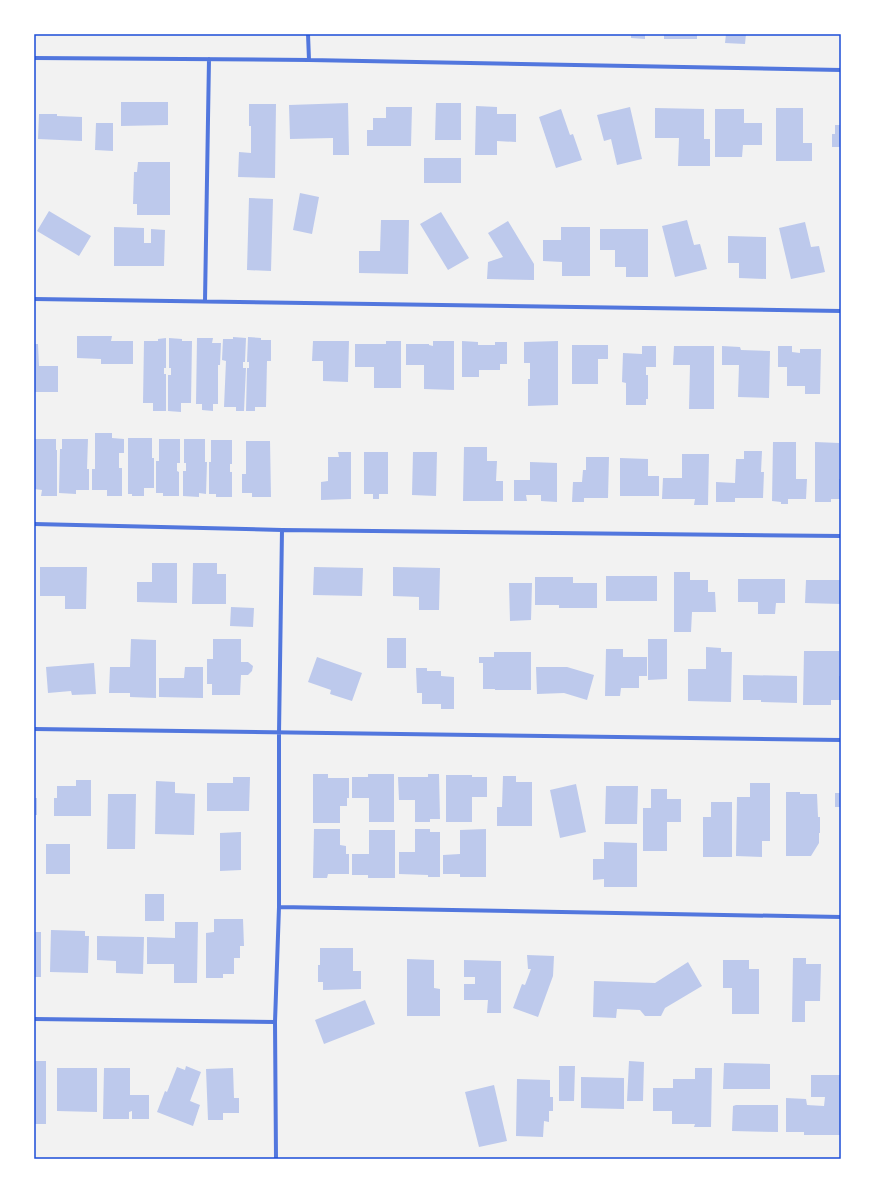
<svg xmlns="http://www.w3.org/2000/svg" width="875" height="1193" font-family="'Exo 2',sans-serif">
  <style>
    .building { fill: #bdc9ec }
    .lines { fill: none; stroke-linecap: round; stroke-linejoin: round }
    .minor { stroke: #5277de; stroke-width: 4 }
    .neatline { fill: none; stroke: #1d4ed8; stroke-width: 1.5 }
  </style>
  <rect width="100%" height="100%" fill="#f2f2f2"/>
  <path class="building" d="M631,34H645V39L631,38Z
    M664,34H697V39H664Z
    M726,34H746L745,44L725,43Z
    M121,102H168V125L121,126Z
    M348,103L349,155H333V138L290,139L289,105Z
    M436,103H461V140H435Z
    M249,104H276L275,178L238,177L239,152L251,153V126H249Z
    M476,106L497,107V114H516V142L497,141V155H475Z
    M386,107H412L411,146H367V130H373V118H386Z
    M630,107L642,159L617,165L611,139L604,141L597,115Z
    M655,108L704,109V139H710V166H678L679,138H655Z
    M776,108H803V143H812V161H776Z
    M561,109L570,135L573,134L582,160L556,168L539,117Z
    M715,109H744V123H762V145H743L742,157H715Z
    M39,114H57V116L82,117V141L38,139Z
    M96,123H113V151L95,150Z
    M835,125H841V146L839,147H832V134H835Z
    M424,158H461V183H424Z
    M138,162H170V215H137V204H133L134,172H137Z
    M300,193L319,197L312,234L293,230Z
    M249,198L273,199L271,271L247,270Z
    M49,211L91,236L79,256L37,231Z
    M441,212L469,258L448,270L420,224Z
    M381,220H409L408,274L359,273V251H380Z
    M687,220L694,245L700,244L707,269L675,277L662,226Z
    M508,221L534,264V280L487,279L488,262L503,257L488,233Z
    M805,222L811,247L819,246L825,272L791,279L779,228Z
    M114,227L144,228V243H151V229L165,230L164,266H114Z
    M561,227H590V276H562V262L543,261V240H561Z
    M600,229H648V277H626V267H615V250H600Z
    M728,236L766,237V279L739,278V263H728Z
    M77,336H112L111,341H133V364H101V359L77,358Z
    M233,337L246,338L245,362H243V368H246L244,411H236V407H224L226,361L222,360L223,339H233Z
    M248,337L261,338V340H271V361H267L266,407H255V411H246L247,368H249V362H247Z
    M166,338V368H164V374H166V411H153V403H143L144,341H158V339Z
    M169,338L182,339V341H192L191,403H181V412L168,411V375H171V368H169Z
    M197,338H213L212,343H221L220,365H218V404H213V411L202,410V404H196Z
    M313,341H349L348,382L323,381V361H312Z
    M386,341H401V388H374V367H355V344H386Z
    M433,341H454V390L424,389V365H406V344H429V345L433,346Z
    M462,341L478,342V345H495V342H507V364H500V370H479V377H462Z
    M558,341V405L528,406V379H530V363H524V342Z
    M34,344H38L39,366H58V392H34Z
    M572,345H608V359H598V384H572Z
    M642,346H656V367H646V375H648V399H646V405H626V383L622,382L623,353L642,354Z
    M674,346H714V409H689L690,365H673Z
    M722,346L740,347L741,350L770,351L769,398L738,397L739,365H722Z
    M778,346H792V352L800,353V349H821L820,394H805V386H787V367H778Z
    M95,433H112V438L124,439V453H119V468H122V496H107V490H92V469H95Z
    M128,438H152V458H154V488H144V496H132V494H128Z
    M34,439H56V450H57V496H41L42,490L34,489Z
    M62,439H88L87,469H89V490H76V494L59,493L60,449H62Z
    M159,439H180V463H177V471L179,472V496H163V493H156V461H159Z
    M184,439H205V462H207L206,494L199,493V497L183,496V471H186V463H184Z
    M211,440H232V464H230V472H232V497H216V494H209V462H211Z
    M246,441H270L271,497H252V493H242V474H246Z
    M773,442H796V479H807L806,499H788V504H781V502L772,501Z
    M815,442L839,443V479H841V499H831V502H815Z
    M464,447H487V461H497L496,481H503V501H463Z
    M744,451H762L761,472H764L763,498H735V502H716V482L735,483L736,459H744Z
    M338,452H351V499L321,500V482L328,481V457H339Z
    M364,452H388V494H379V499H373V494H364Z
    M413,452H437L436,496L412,495Z
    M682,454H709L708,505H694L695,499H662L663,478H682Z
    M586,457H609L608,498H584V502H572L573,482H582L583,470H586Z
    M620,458L648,459V476H659V496H620Z
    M530,462L557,463V502L541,501V495H526L527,501H514V480H530Z
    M152,563H177V603L137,602V582H152Z
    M193,563H217V574H226V604H192Z
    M40,567H87L86,609H65V596H40Z
    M314,567L363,568L362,596L313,595Z
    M393,567L440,568L439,610H419V597L393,596Z
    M674,572H690V580H708V592H715L716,612H692L691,632H674Z
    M606,576H657V601H606Z
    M535,577H573V583H597V608H559V605H535Z
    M738,579H785V603H776L775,614H758V602H738Z
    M806,580H841V604L805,603Z
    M509,583H532L531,620L510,621Z
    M231,607L254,608L253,627L230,626Z
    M387,638H406V668H387Z
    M131,639L156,640V698L130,697V693H109L110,667H130Z
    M213,639H241V662H248L253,666L252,671L248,675H241L240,695H212V684H207V659H213Z
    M648,639H667V679L648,680Z
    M706,647L721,648V652H732L731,702L688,701V669H706Z
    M606,649H623V657H647V676H639V688H621L620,696H605Z
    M804,651H839V676H841V700H831V705H803Z
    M494,652H531V690H495V689H483V663H479V657H494Z
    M317,657L362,673L352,701L330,694L331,690L308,682Z
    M94,663L96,694L72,695L71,691L48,693L46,667Z
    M185,667H203V698L159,697V678H184Z
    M536,667H567L594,675L587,700L564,693L537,694Z
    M416,668H427V671H441V676L454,677V709H441V704H422V693H417Z
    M743,675L797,676V703L761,702V700H743Z
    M313,774H328V778H349V798H347V806H340V823H313Z
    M368,774H394V822H369V798H352V777H368Z
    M428,774H439L440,819H430V822H415V800H399L398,777H428Z
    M446,775H472V777H487V797H472V822H446Z
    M503,776H516V782H532V826H497V807H502Z
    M233,777H250L249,811H207V783H233Z
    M76,780H91V816H54V798H57V786H76Z
    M156,781L175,782V793L195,794L194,835L155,834Z
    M750,783H770V841H762V857L736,856L737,797H750Z
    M576,784L586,832L560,838L550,790Z
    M606,786H638L637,824H605Z
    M651,789H667V799H681V822H667V851H643V808H651Z
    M786,792H800V794H817L818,817H820V833H819V843L811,856H786Z
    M835,793H841V807H835Z
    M108,794H136L135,849H107Z
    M34,798H37V815H34Z
    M711,802H732V857H703V817H711Z
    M314,829H340V845L346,846V854H349V874H328L327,878H313Z
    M415,829H430V832H440V877H428V875L399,874V852H415Z
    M486,829V877H460V874H443V855L460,854V830Z
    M369,830H395V878H368V875H352V854H369Z
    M241,832V870L220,871V833Z
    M604,842L637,843V887H604V879L593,880V859H604Z
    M46,844H70V874H46Z
    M145,894H164V921H145Z
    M214,919H243L244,946H240V958H234V974H223V978H206V933L214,932Z
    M175,922H198L197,983H174V964H147V937L175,938Z
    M51,930L85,931V936H89L88,973L50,972Z
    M34,932H41V977H34Z
    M97,936L144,937L143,974L116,973V961L97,960Z
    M320,948H353V971H361V989L323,990V982H318V965H320Z
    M527,955L554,956L553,976L538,1017L513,1008L522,984L525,985L531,969H528Z
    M793,958H806V964H821L820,1001H805V1022H792Z
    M407,959L434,960V988L440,989V1016H407Z
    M464,960L501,961V1013H487L488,1000H464V984H475V977H464Z
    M723,960H749V969H759V1014H732V988H723Z
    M688,962L702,986L665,1008L661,1016H645L640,1010L617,1009L616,1018L593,1017L594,981L655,983Z
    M365,1000L375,1024L324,1044L315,1020Z
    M34,1061H46V1124H34Z
    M629,1061L644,1062L643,1101H627Z
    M724,1063L770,1064V1089H723Z
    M186,1066L201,1072L190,1101L200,1105L193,1126L157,1112L165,1091L167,1092L177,1067L185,1070Z
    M559,1066H575L574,1101H559Z
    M57,1068H97V1112L57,1111Z
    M104,1068H130V1095H149V1119H132V1111L129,1112V1119H103Z
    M233,1068L234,1098H239V1113H223V1120H208L206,1069Z
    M695,1068H712L711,1127H694L695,1124H672V1111H653V1088H673V1079H695Z
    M811,1075H841L840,1135H804V1132H786V1098L806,1099L807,1105L824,1106L825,1097H811Z
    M581,1077L624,1078V1109L581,1108Z
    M517,1079L550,1080V1097H553V1111H549V1122L544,1121L543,1137L516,1136Z
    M494,1085L507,1141L479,1147L465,1092Z
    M736,1105H778V1132L732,1131L733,1106Z"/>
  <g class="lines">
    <path class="minor" d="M308,34L309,60
      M34,58L309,60L841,70
      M34,299L841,311
      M205,301L209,59
      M34,524L282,530L841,536
      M34,729L841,740
      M279,907L841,917
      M34,1019L275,1022
      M276,1159L275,1022L279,907V733L282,530"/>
  </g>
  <rect width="875" height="1193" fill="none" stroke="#ffffff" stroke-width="70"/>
  <rect x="35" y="35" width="805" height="1123" class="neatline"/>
</svg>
